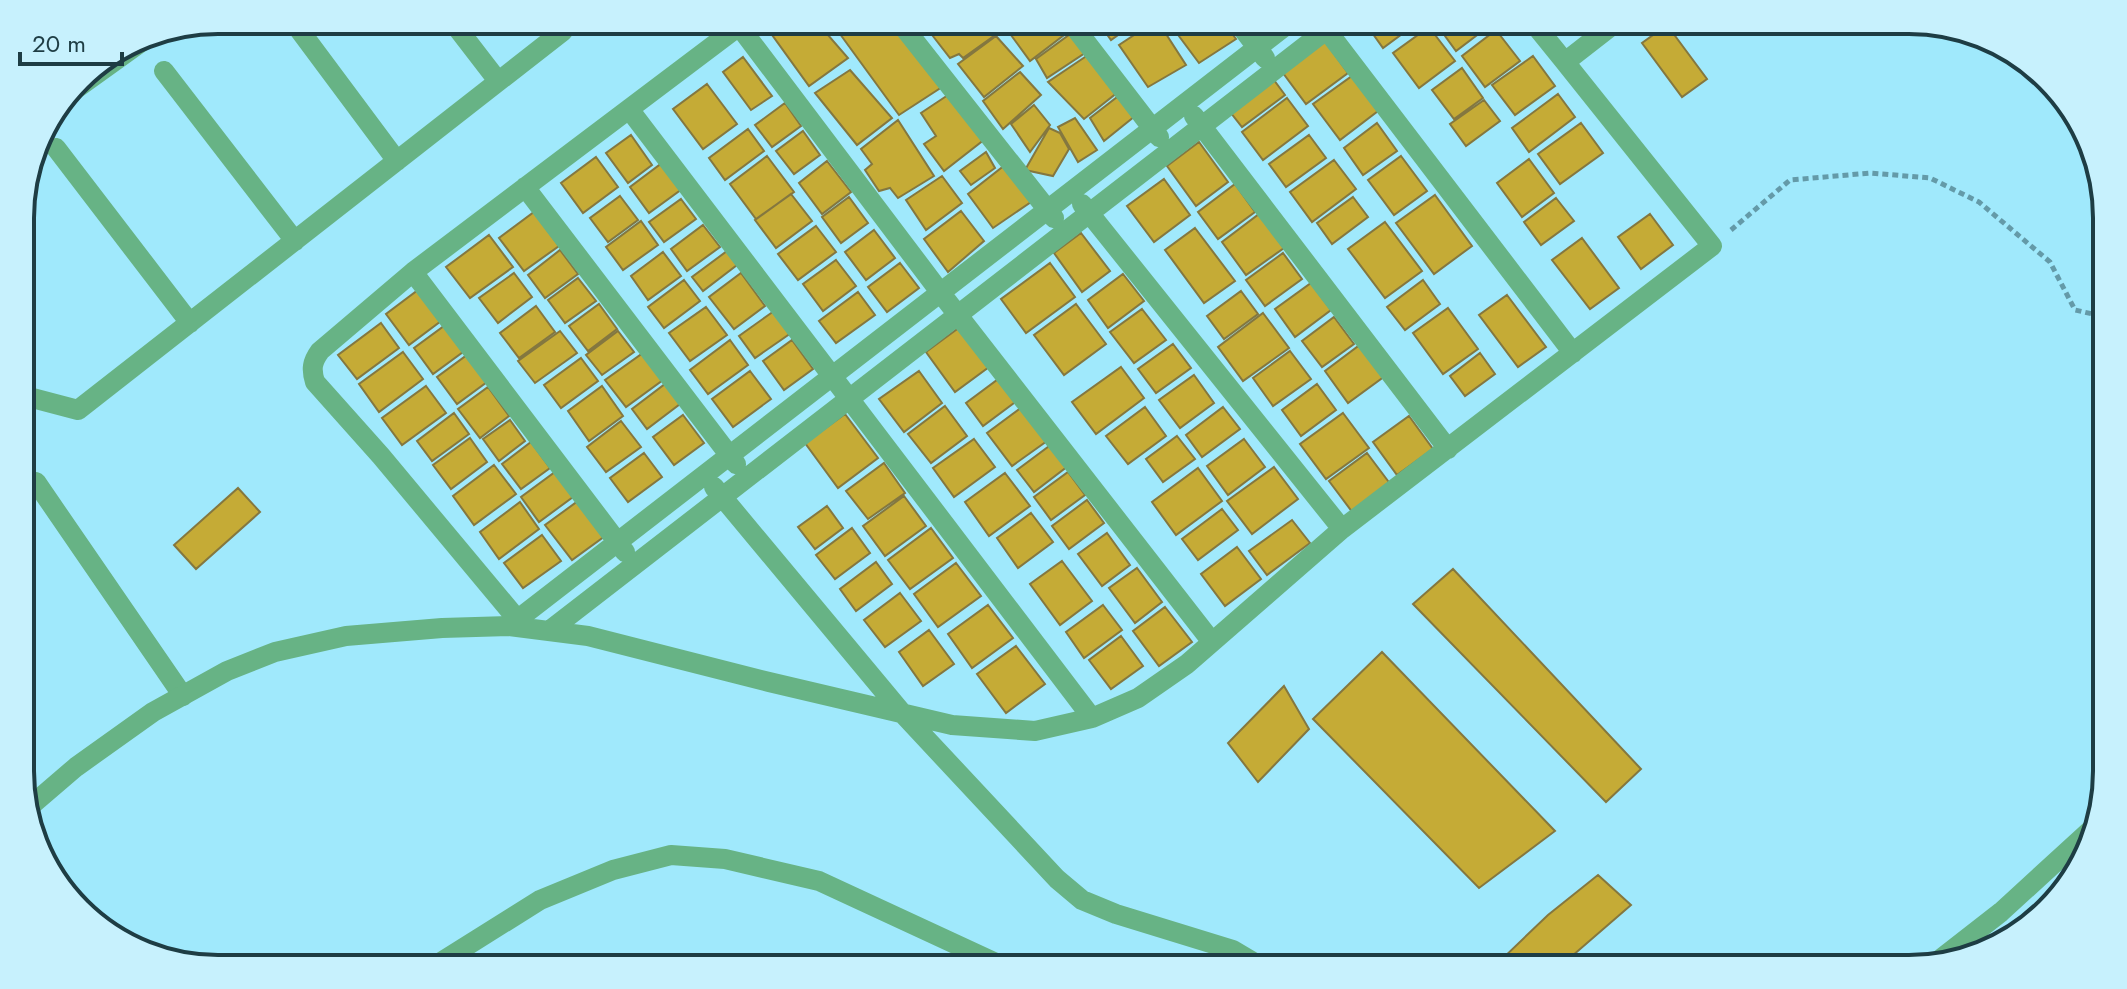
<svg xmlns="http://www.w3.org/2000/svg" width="2127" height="989" font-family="Jost,sans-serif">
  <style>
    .building { fill: #c5ab36; stroke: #84773f; stroke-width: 2 }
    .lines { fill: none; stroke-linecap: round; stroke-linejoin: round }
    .path { stroke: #649aa8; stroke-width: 5; stroke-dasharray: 6 4; stroke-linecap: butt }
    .service { stroke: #67b385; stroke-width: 20 }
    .minor { stroke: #67b385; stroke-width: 20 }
    .rim { fill: none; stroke: #1e3d44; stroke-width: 4 }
  </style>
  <rect width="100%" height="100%" fill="#a0e9fc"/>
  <path class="building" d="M792,20H815L848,58L809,86L770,32Z
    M836,20H891L942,87L899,115L832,23Z
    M935,20H987L998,33L963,58L959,54L950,58L929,31L937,24Z
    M1000,20H1059L1068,32L1030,61Z
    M1097,20H1139L1111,40Z
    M1157,20L1186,65L1148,87L1119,45Z
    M1167,20H1222L1236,39L1199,63Z
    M1363,20H1421L1383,48Z
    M1443,20H1491L1493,23L1456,51L1437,25Z
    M1667,25L1707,79L1682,97L1642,43Z
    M1429,27L1455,61L1419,88L1393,53Z
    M1496,30L1520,61L1485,87L1462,56Z
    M1073,32L1088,51L1047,78L1036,59Z
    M996,36L1023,66L984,97L958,64Z
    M1322,37L1348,73L1306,104L1280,69Z
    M1088,55L1118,92L1084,119L1048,82Z
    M1533,56L1555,86L1515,115L1492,85Z
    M743,57L772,96L751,110L723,72Z
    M1462,68L1483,98L1454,119L1432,90Z
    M850,70L892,118L857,145L815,93Z
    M1020,72L1041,95L1003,129L983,101Z
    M1271,76L1285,95L1242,127L1227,108Z
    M1352,76L1378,111L1340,140L1313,104Z
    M707,84L737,124L703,149L673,109Z
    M951,93L985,139L944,171L924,144L936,136L921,113Z
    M1121,94L1135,116L1104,141L1090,118Z
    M1558,94L1575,117L1529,152L1512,128Z
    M1287,98L1308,126L1263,160L1242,132Z
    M1484,100L1500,121L1466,146L1450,124Z
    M785,103L801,126L772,147L755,125Z
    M1034,105L1050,125L1030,152L1011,124Z
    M1075,118L1097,150L1078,162L1058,127Z
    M898,120L934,176L898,198L890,188L879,191L865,170L872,164L861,149Z
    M1377,123L1397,151L1363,175L1344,148Z
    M1581,123L1603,153L1560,184L1538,154Z
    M1049,128L1060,133L1069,149L1053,176L1025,170Z
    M748,129L764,151L725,180L709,158Z
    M803,131L820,155L794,174L776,151Z
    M631,135L652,165L628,183L606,153Z
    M1309,135L1326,158L1286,187L1269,164Z
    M1199,142L1228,182L1196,206L1167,166Z
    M986,152L995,168L971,185L960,171Z
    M767,156L794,192L756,219L730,184Z
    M1401,156L1427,191L1394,215L1368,180Z
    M596,157L618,187L583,213L561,183Z
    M1529,159L1554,193L1522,217L1497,183Z
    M1334,160L1356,189L1312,222L1290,192Z
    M827,161L851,192L822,214L799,183Z
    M662,163L682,189L649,213L630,187Z
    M1005,165L1031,202L993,228L968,194Z
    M942,176L962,203L926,230L906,200Z
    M1164,179L1190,215L1154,242L1127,206Z
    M1235,184L1255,212L1218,239L1198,212Z
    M791,194L812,221L776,248L755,220Z
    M1435,195L1472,246L1434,274L1396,223Z
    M620,196L638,220L608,242L590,218Z
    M849,197L868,223L841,243L822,217Z
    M1353,197L1368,217L1332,244L1317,223Z
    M1556,198L1574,221L1541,245L1524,222Z
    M681,199L696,219L664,242L649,222Z
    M961,211L984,241L948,272L924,239Z
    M534,212L559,246L524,271L499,238Z
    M1259,214L1284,248L1246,275L1222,242Z
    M1650,214L1673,245L1641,269L1618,237Z
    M641,221L658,245L623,270L606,247Z
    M1385,222L1422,271L1385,298L1348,249Z
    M703,225L720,247L687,271L671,249Z
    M816,226L836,252L798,280L778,254Z
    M1195,228L1235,281L1204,303L1165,250Z
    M874,230L895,258L866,280L845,252Z
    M1081,233L1110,271L1082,292L1054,253Z
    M489,235L513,267L470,298L446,267Z
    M1582,238L1619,288L1590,309L1552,260Z
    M560,250L578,274L545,298L528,275Z
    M727,251L737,265L703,291L692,277Z
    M663,252L681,276L648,300L631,276Z
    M1283,253L1302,279L1265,306L1246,280Z
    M836,260L856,286L823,311L803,284Z
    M900,263L919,288L887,312L868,287Z
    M1050,263L1075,297L1026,333L1001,299Z
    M514,273L532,297L498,323L479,298Z
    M741,273L765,306L734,329L709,297Z
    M1123,274L1144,301L1108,328L1088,300Z
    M578,278L596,301L565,323L548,300Z
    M684,280L700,301L664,328L648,307Z
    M1423,280L1440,304L1405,330L1387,307Z
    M1311,283L1331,310L1295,337L1275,309Z
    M418,290L441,321L409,345L386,314Z
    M1241,291L1258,314L1224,339L1207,316Z
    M858,292L875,315L836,343L819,321Z
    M1507,295L1546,347L1518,367L1479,315Z
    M599,304L617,329L588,351L569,326Z
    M1076,304L1106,344L1064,375L1034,335Z
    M536,306L555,332L519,358L500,333Z
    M706,307L727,335L690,361L669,333Z
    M1448,308L1478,349L1443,374L1413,333Z
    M1142,309L1166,340L1134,363L1110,332Z
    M774,311L791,333L755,358L739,336Z
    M1263,313L1289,348L1243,381L1218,347Z
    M1334,317L1354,344L1322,367L1302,341Z
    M381,323L399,348L357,379L338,355Z
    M444,326L463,352L433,374L414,348Z
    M960,327L989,367L955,392L926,352Z
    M560,331L577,353L535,383L518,361Z
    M618,331L634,352L602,375L586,355Z
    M730,340L748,365L708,394L690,370Z
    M792,340L813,369L784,390L763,361Z
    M1173,344L1191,368L1156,393L1138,369Z
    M1361,344L1385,376L1348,403L1325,371Z
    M1290,351L1311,379L1273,406L1253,378Z
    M403,352L423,379L379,412L359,384Z
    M643,353L663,380L626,407L605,380Z
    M1480,353L1495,374L1465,396L1450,376Z
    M467,355L487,382L457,404L437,377Z
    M581,358L598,381L561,408L544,385Z
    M1121,367L1144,398L1096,434L1072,402Z
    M750,371L771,399L733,427L712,399Z
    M919,371L942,403L904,432L879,399Z
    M1194,375L1214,403L1180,428L1159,400Z
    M1001,377L1018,400L983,426L966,403Z
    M665,384L680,404L647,429L632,409Z
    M1317,384L1336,410L1301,436L1282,410Z
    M426,386L446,413L402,445L382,418Z
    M602,386L623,416L589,441L568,411Z
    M488,387L509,416L480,438L458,409Z
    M945,406L967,436L931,463L908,434Z
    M1022,407L1047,441L1012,466L987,433Z
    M1145,407L1166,436L1128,464L1106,436Z
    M1223,407L1240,429L1202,457L1186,435Z
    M454,413L469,434L432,461L417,441Z
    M1343,413L1369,448L1326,479L1300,444Z
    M845,414L878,458L838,488L805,443Z
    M683,415L704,443L674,465L653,437Z
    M1409,416L1433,449L1397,475L1373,442Z
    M510,420L525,441L499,461L483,439Z
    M621,421L641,447L606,472L587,447Z
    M1177,436L1195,459L1163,482L1146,459Z
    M470,438L487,462L451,489L433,465Z
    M974,439L995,467L954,497L933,468Z
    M1244,439L1265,467L1228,495L1207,466Z
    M531,442L550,468L521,489L502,464Z
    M1052,444L1068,466L1034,492L1017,470Z
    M644,453L662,477L628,502L610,478Z
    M1367,453L1391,485L1353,513L1329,481Z
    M884,463L905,493L868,519L846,491Z
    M494,465L516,494L474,525L453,496Z
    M1274,467L1298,499L1252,534L1227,501Z
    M1198,468L1222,501L1176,535L1152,502Z
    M555,472L573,497L539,522L521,497Z
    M1068,472L1085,495L1051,520L1034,497Z
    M1005,473L1030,506L989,536L965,502Z
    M238,488L260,512L196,569L174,545Z
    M904,496L926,526L885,556L863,526Z
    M1087,500L1104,523L1069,549L1052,526Z
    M578,501L605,536L572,560L545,525Z
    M520,502L539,529L499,559L480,532Z
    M827,506L843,528L815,549L798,527Z
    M1222,509L1238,530L1198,560L1182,539Z
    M1031,513L1053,542L1018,568L997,538Z
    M1292,520L1310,543L1267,575L1249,551Z
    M852,528L870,553L835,579L816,555Z
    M931,528L953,558L910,589L888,560Z
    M1107,533L1130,565L1102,586L1078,554Z
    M542,535L561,561L523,588L504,563Z
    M1237,547L1261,579L1225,606L1201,574Z
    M1062,561L1092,601L1060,625L1030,584Z
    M876,562L892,584L856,611L840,589Z
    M956,563L981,596L938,627L914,594Z
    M1137,568L1162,602L1135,623L1109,588Z
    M1453,569L1641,769L1606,802L1413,604Z
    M900,593L921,621L885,647L864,620Z
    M988,605L1013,638L972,668L948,634Z
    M1103,605L1122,630L1084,658L1066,632Z
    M1165,607L1192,642L1159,666L1133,631Z
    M929,630L954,664L923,686L899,652Z
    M1121,636L1143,666L1111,689L1089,660Z
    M1016,646L1045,684L1006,713L977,674Z
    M1382,652L1555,831L1479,888L1313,719Z
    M1284,686L1309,729L1258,782L1228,743Z
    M1598,875L1631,905L1557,969H1508L1501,960L1548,915Z"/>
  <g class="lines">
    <path class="path" d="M1731,230L1790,180L1870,173L1930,178L1979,202L2050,262L2075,310L2106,317"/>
    <path class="service" d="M36,482L183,696"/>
    <path class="minor" d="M292,20L397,161
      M451,20L498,81
      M898,20L1054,218
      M1069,20L1159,137
      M1236,20L1265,58
      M1319,20L1573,353
      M1531,20L1565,62
      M739,26L940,292L1212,642
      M164,71L295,241
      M69,94L154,33
      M629,109L1092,718
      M1194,116L1448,449
      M56,148L190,323
      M525,187L736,464
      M1082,204L1342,529
      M413,272L625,552
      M21,395L78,410L563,31
      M714,487L903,714L1057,879L1082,900L1116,914L1233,950L1265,969
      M517,619L381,456L315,382C311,369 312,362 320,351L413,272L747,20
      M509,626L1293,20
      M549,631L1339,20
      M27,809L76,767L153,712L227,671L275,652L346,636L442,628L509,626L588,636L769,682L952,725L1035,731L1092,718L1138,698L1187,664L1342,529L1712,246L1565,62L1619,20
      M1933,965L2001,912L2096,825
      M430,969L540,900L613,870L671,855L725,859L819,881L1009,969"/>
  </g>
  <path d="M0 0H2127V989H0ZM218 34H1909A184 184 0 0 1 2093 218V771A184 184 0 0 1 1909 955H218A184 184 0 0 1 34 771V218A184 184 0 0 1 218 34Z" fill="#c7f1fd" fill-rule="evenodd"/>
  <path class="rim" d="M218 34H1909A184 184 0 0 1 2093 218V771A184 184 0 0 1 1909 955H218A184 184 0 0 1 34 771V218A184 184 0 0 1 218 34Z"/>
  <path d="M20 52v12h102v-12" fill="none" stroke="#1e3d44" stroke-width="4"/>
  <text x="32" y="52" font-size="24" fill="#1e3d44" stroke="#c7f1fd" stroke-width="6" paint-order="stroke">20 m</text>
</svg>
